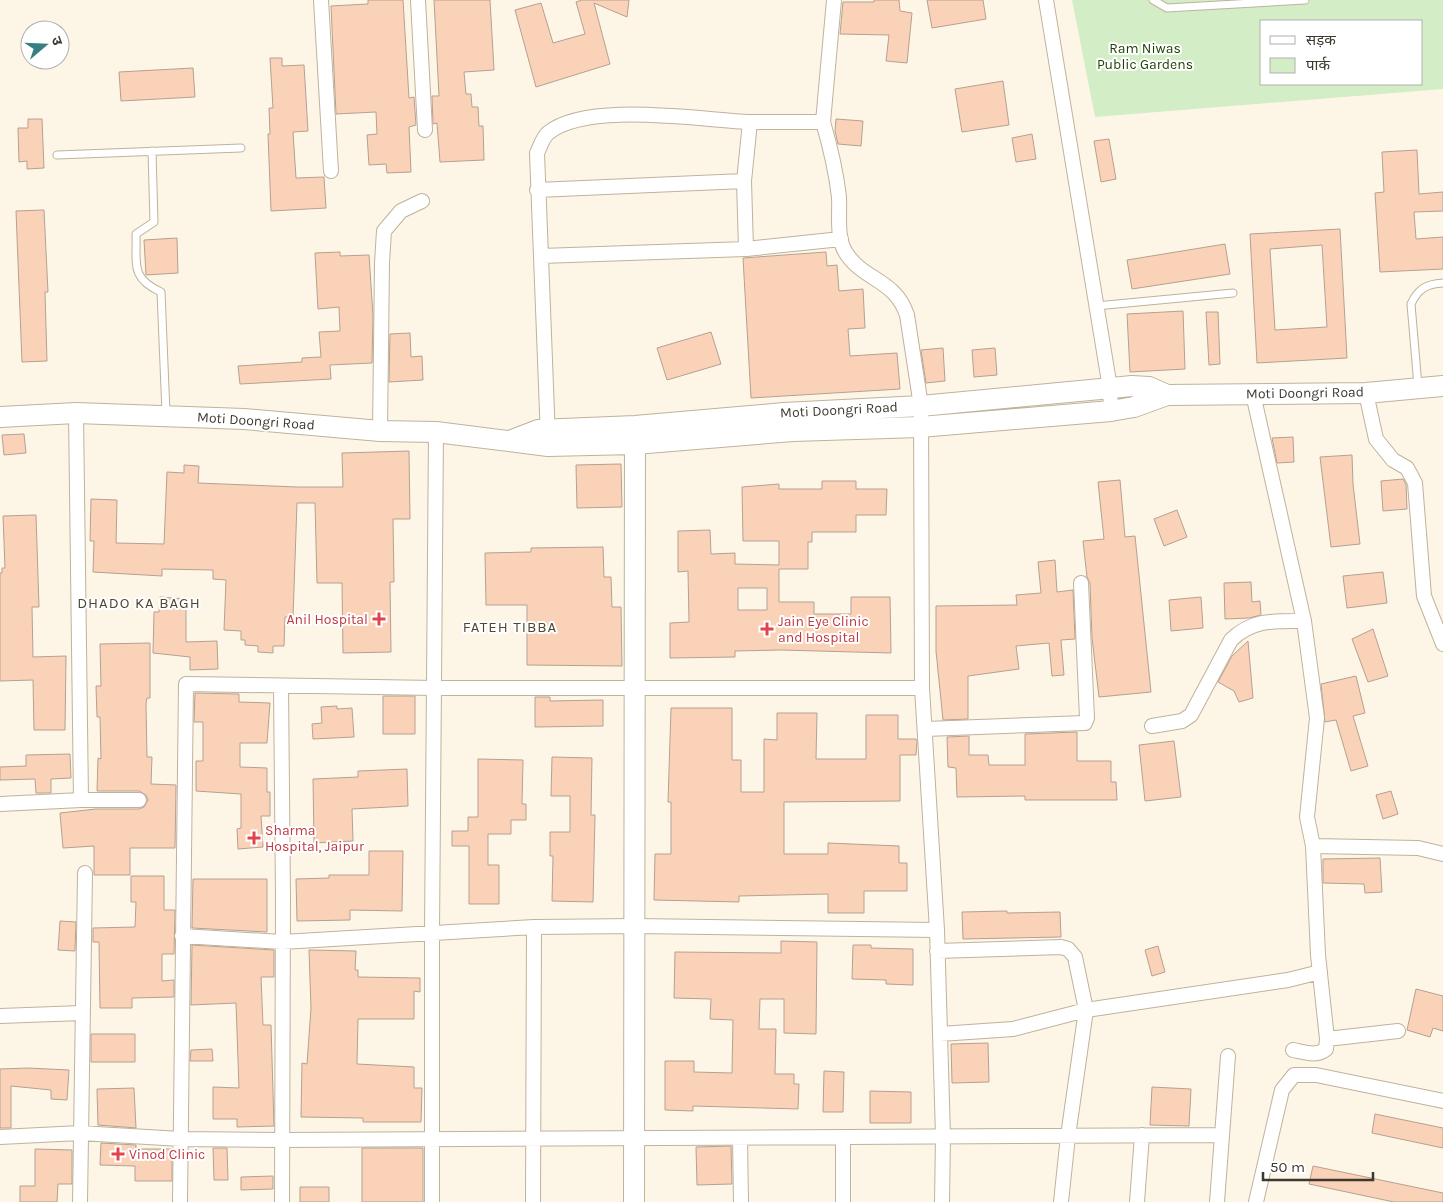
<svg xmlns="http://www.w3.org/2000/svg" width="1443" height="1202" font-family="Karla,'Noto Sans Devanagari',sans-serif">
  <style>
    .green { fill: #d3eec7; fill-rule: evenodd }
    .building { fill: #f9d2b8; stroke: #b7a091; fill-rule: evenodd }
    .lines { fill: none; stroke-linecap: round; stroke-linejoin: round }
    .lane-casing { stroke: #beb39b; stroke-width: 9 }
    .street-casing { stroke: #beb39b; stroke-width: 16 }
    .secondary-casing { stroke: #beb39b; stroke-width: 22 }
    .lane { stroke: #fff; stroke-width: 7 }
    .street { stroke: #fff; stroke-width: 14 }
    .secondary { stroke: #fff; stroke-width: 20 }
    .health-dot { fill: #e0444e; stroke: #fff; stroke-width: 2 }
    .labels { text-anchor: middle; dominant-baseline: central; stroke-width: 4; stroke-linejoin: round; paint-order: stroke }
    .park-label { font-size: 14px; fill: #1a3f00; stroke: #fff }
    .street-label { font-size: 14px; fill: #3e3930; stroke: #fff }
    .health-label { font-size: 14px; fill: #be3a42; stroke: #fff; text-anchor: start }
    .neighbourhood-label { font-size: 15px; letter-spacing: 1px; fill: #504732; stroke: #fff }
  </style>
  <rect width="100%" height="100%" fill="#fdf6e7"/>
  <path class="green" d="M1072,0H1443V89L1095,117ZM1262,21H1422V84H1262Z"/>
  <path class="building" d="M368,0H403L409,98L414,97L416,125L409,127L411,172L387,173L386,164L369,165L367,135L377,134L376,112L336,114L331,6L368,4Z
    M434,0H490L494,70L464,72L466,94H471L472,107H478L479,126H483L484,160L440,162L437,123L433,124L432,96H439Z
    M582,0H629L627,17L594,3L610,64L536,87L515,10L541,3L553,43L585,34L576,2Z
    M874,0H899L900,11L912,13L907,63L886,61L889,35L840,34L843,2H874Z
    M927,0H983L986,19L932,28Z
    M270,58H282V66L304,65L308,131L293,132L296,178L324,177L326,208L271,211L268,134H270L269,108H273Z
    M193,68L195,97L121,101L119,72Z
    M1003,81L1009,125L962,132L955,89Z
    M28,119H42L44,168L27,169V161L19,162L18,128H28Z
    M836,119L863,121L861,146L838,144L835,131Z
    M1032,134L1036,159L1016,162L1012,138Z
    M1109,139L1116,179L1101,182L1094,141Z
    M1417,150L1419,194L1443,192V211L1414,212L1416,239L1443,237V269L1380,272L1375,193L1384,192L1382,152Z
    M44,210L48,292H45L47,361L22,362L16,211Z
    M1340,229L1347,358L1257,363L1250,234ZM1322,245L1327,327L1275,330L1270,249Z
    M177,238L178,273L146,275L144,240Z
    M1225,244L1230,274L1132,289L1127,260Z
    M340,252V256L369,255L373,316L372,363L330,365L331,379L240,384L238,366L302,362V358L321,357L319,332L340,331L339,307L318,309L315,253Z
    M826,252L827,266L837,265L839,291L863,289L865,328L848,329L850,356L897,353L900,389L751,398L743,258Z
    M1183,311L1185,369L1130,372L1127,314Z
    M1206,312H1218L1220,364L1209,365Z
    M711,332L721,364L667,380L657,348Z
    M410,333L411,357L422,356L423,380L389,382L390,334Z
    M943,348L945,381L926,383L921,350Z
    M995,348L997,375L974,377L972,350Z
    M24,434L26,453L4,455L2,435Z
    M1293,437L1294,462L1277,463L1272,438Z
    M409,451L410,519H393L394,582H390L391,652L343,653L342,583H317L315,503H297L293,617H285L284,646H273V653L258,652V646L245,645V640H241V631L224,630L226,580L213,579V570L162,569V576L93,572L94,541H90L91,499L117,500L116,543L164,544L167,472L184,473V465L199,466L198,483L297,487H343L342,453Z
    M1352,455L1353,484L1360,544L1331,547L1320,457Z
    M621,464L622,507L577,508L576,465Z
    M1403,479L1406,484L1407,509L1383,511L1381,481Z
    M1120,480L1125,537L1135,536L1151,692L1099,697L1092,638L1090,583L1087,577L1083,541L1104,539L1098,482Z
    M822,481H856V489H887L886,515H856V532H812V542H808V569H779V602H814V614H851V597H890L891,653L781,650L735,651V657L670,658V623L689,622L688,571L678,572V531L710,530L711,554L735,553V564L779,565V541H743L742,487L779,484V489H822ZM738,588H767V610H738Z
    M1177,510L1187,537L1164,546L1154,519Z
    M36,515L39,607H32L33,657L66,656L65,730H34L33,680L0,681V573H2V568H5L3,516Z
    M603,547L604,577H611L612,607H621L622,666L527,665V605H486L485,553L531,552V548Z
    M1055,560L1057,592L1073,590L1075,639L1061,640L1064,675L1052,676L1049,643L1016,646L1019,669L968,676V719L943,720L936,651V606L1017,605L1016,595L1041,593L1038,562Z
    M1383,572L1387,603L1347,608L1343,576Z
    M1251,582L1252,602L1260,601L1261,615L1249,618L1225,619L1224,583Z
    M160,597L186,599V642L217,641L218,669L190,670V657L153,653L154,612H159Z
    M1201,597L1203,628L1171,631L1169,600Z
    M1373,629L1388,676L1368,682L1352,639Z
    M1248,641L1253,698L1239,702L1234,691L1218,682L1232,656Z
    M150,643V698H147L146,704L147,757H152L151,784L176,785L175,848H130V875H94V846L63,848L60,813L96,809H139L144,807L148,800L146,795L139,791H97L98,758L101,759L100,717H97L96,686H101L100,644Z
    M1356,676L1365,713L1353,716L1368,766L1351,771L1336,720L1325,722L1321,684Z
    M195,693L239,694V702L270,703L267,743H240V767L267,768V792H270V816H261L263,847L238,849L237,829L241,828V794L196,791V761H203V722H194Z
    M383,696H415V734H383Z
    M535,697H550V701L603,700V726L535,727Z
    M337,706V709L352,708L354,737L313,739L312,724L322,723L321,707Z
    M671,708H732V760H741V792H764V739L777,740V713H817L816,759H866V715H898V739H916L917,741L916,755H900V801L784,802V854H828V843L899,846V863H907V891H864V913H828V894L739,896V902L654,900L655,854H671V802H668Z
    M1077,732V761H1111V782H1116L1117,800H1025V796L957,797L956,768L948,767L947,737L969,736V755H988L989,765H1025V734Z
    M1174,741L1181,797L1145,801L1139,745Z
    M70,754L71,778L51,779V793H36L35,779L0,780V767L26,766V755Z
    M552,757L592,758L591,815H595L593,902L552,901L553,856H550V832H570V796H551Z
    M478,759L523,760L522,804H526V820H511V834H488V865H499V904H469V846H452V831H468V817H478Z
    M407,769L408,806L352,809L353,841L314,843L313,779L358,777V771Z
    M1391,791L1398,814L1383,819L1376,795Z
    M369,851H403L402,911L350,910V920L297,921L296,879L329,878V875H369Z
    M1380,858L1382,892L1365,893L1364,884L1323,883V859Z
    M131,876H164V910H175L174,954H162V981L174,980V997L132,998V1008H100L99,942H93V928L135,927L136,902H131Z
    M193,879H267V932L192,928Z
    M1007,911V913L1060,912L1061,937L963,939L962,912Z
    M60,921L76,922L75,951L58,950Z
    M781,941L817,942L816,1034L784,1033V999H760L759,1029H776L775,1074H794V1084H799L798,1109L693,1106V1111L665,1110V1061H694V1072L732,1073L733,1020L710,1019L711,999L674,998L675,952L781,953Z
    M192,945L274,950V977H261L263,1025H271L274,1126L237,1127V1119H213V1087L239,1088L236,1003L191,1005Z
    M853,945H871V948L913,949V985L886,984V980L852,979Z
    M1158,946L1165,972L1152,976L1145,950Z
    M309,950L356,951L355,970H358V977L420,978V992L414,991V1019H358L357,1064L414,1067V1088H422L421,1122H363V1118L301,1117L302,1063L307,1064L311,1008Z
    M1416,989L1443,996V1031L1433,1028L1430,1037L1407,1030Z
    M91,1034H135V1062H91Z
    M988,1043L989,1082L952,1083L951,1044Z
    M212,1049L213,1061H190L191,1050Z
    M28,1068L69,1070L67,1100L51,1099V1090L11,1086V1128H0V1069Z
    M824,1071L844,1072L843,1112H823Z
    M1152,1087L1191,1089L1189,1126L1150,1125Z
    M134,1088L136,1128L98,1125L97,1089Z
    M870,1091L911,1092V1123H870Z
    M1375,1114L1443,1128V1148L1372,1133Z
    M101,1143L136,1145V1149H172V1181H135V1166L100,1165Z
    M731,1146L732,1184L697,1185L696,1147Z
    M213,1148H227L228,1180H214Z
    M362,1148H423V1202H362Z
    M35,1149L72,1150V1184H58L57,1202H20V1186H35Z
    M1313,1166L1443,1193V1202H1394L1309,1184Z
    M273,1176V1189L241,1190V1177Z
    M300,1187H329V1202H300Z"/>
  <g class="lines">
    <g class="lane-casing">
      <path id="lane" d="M1153,0L1167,8L1305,0
        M152,151L154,222L136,234C137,264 130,278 161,292L166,413
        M57,155L241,148
        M1096,306L1233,293
        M1418,386L1411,304C1418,289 1426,284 1443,283"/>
    </g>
    <g class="street-casing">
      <path id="street" d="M321,0L331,171
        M418,0L425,130
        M1046,0L1110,388L1111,411
        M823,122C830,146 836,171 839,197C840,214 836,238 846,253C864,281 895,279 907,315L921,406L922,688L937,930L943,1136L942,1202
        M744,181L750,122H823L834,0
        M537,190L744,181L746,249L541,256
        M746,249L841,239
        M1366,393L1376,439L1393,460L1407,468L1415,483L1424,596L1443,644
        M1253,394L1304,621L1317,718L1307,817L1313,846L1318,955L1327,1039L1326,1049C1317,1057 1304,1052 1293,1050
        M380,431L382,263L384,231L401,211L422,201
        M548,438L537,153C540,147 543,137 548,133C587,101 700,120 750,122
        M281,686L283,897L282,1202
        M1152,726L1182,721L1191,715L1231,640C1252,619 1275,621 1304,621
        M925,729L1085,723L1087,718L1081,583
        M81,800H139
        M0,804L81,800L76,413
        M1313,846L1418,848L1443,854
        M182,936L282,942L534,927L635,926L937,930
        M937,951L1061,947L1068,949L1075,957L1086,1010L1068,1136L1061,1202
        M0,1016L82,1013
        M940,1034L1013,1029L1086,1010L1288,980L1320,972
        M1327,1039L1398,1031
        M0,1137L80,1133L181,1139L282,1140L1222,1135
        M843,1137V1202
        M740,1138L741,1202
        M80,1202L85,873
        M180,1202L186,684L435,688H922
        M432,1202V933L436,432
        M533,1202L534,927
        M1137,1202L1142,1135
        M1217,1202L1228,1056
        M1256,1202L1282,1090L1294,1075H1316L1443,1101"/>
    </g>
    <g class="secondary-casing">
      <path id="secondary" d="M0,417L76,413L244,419L380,431L436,432L548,446L635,444L793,431L920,427L1111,411L1134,407L1167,395
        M512,440L538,430L635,426L784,413L921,406L1132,386L1149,387L1167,395L1366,393L1443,386
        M634,1202L635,432"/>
    </g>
    <use href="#lane" class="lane"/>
    <use href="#street" class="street"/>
    <use href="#secondary" class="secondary"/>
  </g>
  <g class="health-dot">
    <path d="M376.5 611.5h5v5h5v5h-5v5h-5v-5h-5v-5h5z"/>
    <path d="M764.5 621.5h5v5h5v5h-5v5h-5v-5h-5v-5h5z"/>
    <path d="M251.5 830.5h5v5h5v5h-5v5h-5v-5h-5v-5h5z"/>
    <path d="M115.5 1146.5h5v5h5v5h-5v5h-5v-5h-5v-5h5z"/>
  </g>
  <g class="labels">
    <g class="park-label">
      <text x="1145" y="48">Ram Niwas<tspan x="1145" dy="16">Public Gardens</tspan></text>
    </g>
    <g class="street-label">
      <text transform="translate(1305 393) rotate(-1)">Moti Doongri Road</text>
      <text transform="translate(839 410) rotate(-3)">Moti Doongri Road</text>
      <text transform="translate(256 421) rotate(4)">Moti Doongri Road</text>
    </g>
    <g class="health-label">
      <text x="368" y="619" text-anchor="end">Anil Hospital</text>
      <text x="778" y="621">Jain Eye Clinic<tspan x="778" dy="16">and Hospital</tspan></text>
      <text x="265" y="830">Sharma<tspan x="265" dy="16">Hospital, Jaipur</tspan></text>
      <text x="129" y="1154">Vinod Clinic</text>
    </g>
    <g class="neighbourhood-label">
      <text x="139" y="603">DHADO KA BAGH</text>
      <text x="510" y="627">FATEH TIBBA</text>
    </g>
  </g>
  <rect x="1260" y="20" width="162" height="65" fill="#ffffff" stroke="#b2b0ac"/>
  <rect x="1270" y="36" width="25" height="8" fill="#ffffff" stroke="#b2b0ac"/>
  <text x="1306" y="45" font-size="15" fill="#3e3930">सड़क</text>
  <rect x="1270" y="58" width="25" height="15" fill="#d3eec7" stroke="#b2b0ac"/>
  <text x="1306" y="70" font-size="15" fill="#3e3930">पार्क</text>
  <g transform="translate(45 45) rotate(71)"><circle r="24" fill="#ffffff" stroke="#b2b0ac"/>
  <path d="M0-4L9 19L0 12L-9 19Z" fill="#367f82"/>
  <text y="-8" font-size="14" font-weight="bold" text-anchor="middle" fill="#3e3930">उ</text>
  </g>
  <path d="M1263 1172v8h110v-8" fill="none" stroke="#3e3930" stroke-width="2.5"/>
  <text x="1270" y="1172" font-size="15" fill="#3e3930" stroke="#ffffff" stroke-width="4" paint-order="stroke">50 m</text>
</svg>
